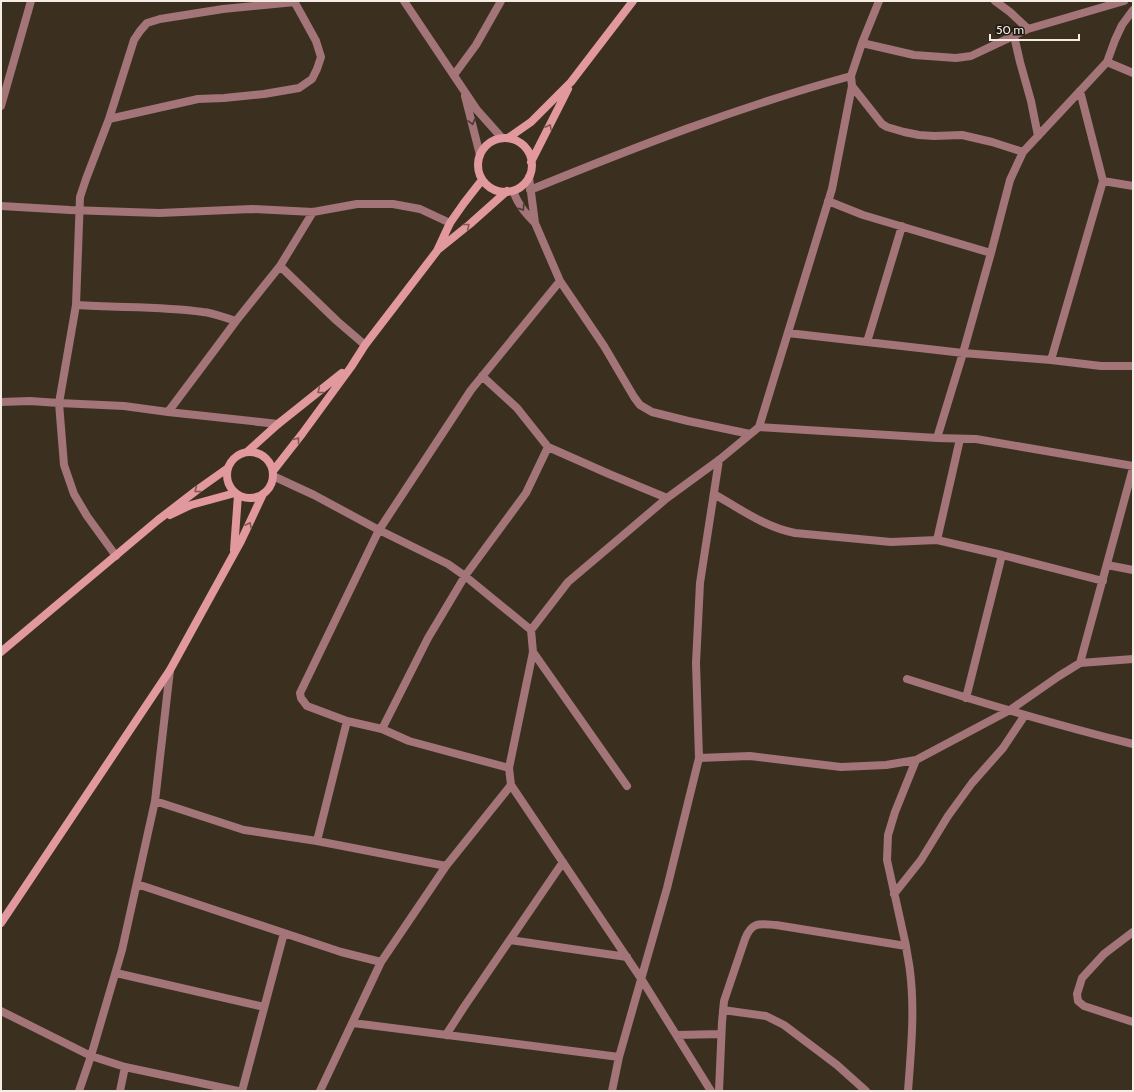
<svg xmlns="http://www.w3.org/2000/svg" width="1134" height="1092" font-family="Cabin,sans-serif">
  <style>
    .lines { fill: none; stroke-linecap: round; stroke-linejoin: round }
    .minor { stroke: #a37478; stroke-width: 8 }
    .tertiary { stroke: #a37478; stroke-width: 8 }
    .secondary { stroke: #e2989f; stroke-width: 8 }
    .oneway { stroke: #4d3936 }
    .oneway2 { stroke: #805858 }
  </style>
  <rect width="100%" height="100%" fill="#3b3020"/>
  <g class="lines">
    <path class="minor" d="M995,1L1010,12L1028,29
      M1014,36L1020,62L1031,101L1038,136
      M862,43L914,55L956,58L971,56L1028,29L1124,1
      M1107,62L1133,73
      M454,75L476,45L501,1
      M851,76L852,86L832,189L759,427L937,438L976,439L1133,466
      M852,86L882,124L887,127L904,132L919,135L934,136L962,135L992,142L1023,152
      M1080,91L1103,181
      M1,106L31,1
      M109,119L134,40L140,31L147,23L160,19L223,9L295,2
      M529,177L535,223L560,281L604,346L634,397L640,405L652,412L688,421L750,434
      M530,190C635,147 741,106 851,76L862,43L879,1
      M513,191C518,204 524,212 535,223
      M828,201L863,215L991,253
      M1,206L70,210L159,213L252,209L313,212L357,204H393L420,209L450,223
      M313,212L280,266L337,321L365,345
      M76,305L80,197L86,179L109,119L198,99L224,98L264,94L299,88L312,79L317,69L321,57L316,41L294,1
      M788,333L963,353L1051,360L1101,366H1133
      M867,342L902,226
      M1051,360L1103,181L1133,186
      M482,376L517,408L548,447L609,474L667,498
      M1,402L30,401L59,403L76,305C119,308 161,306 203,312C214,313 225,318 236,321L280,266
      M168,412L278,424
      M937,438L963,353L991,253L1010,180L1023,152L1080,91L1107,62L1115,40L1122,25L1133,10
      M273,476L314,495L379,530L448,564L465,576L531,630
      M714,494C740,509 765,527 795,533L891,542L937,540L1002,555
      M937,540L960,439
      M116,556L87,516L74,494L64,465L59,403L124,406L168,412L216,348L236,321
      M1107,565L1133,570
      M533,652L627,786
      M1080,663L1133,468
      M907,679C982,703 1057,725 1133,744
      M966,698L1002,555L1103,581
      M382,729L428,638L465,576L526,493L548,447
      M699,758L696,663L700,583L719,460
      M509,768L409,741L382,729L347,721L307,706L301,698L300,693L379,530L471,390L560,281
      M155,801L244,830L317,841L446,866
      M317,841L347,721
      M137,884L341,952L381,962
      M894,894L921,860L948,816L972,783L1003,748L1025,715
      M1133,932L1104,954L1082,978L1077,994L1078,1001L1084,1006L1133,1022
      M510,940L627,957
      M906,946C907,954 909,962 910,971C915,1010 911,1051 908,1091
      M116,973L264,1007
      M723,1010L766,1016L784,1025L837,1065L866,1091
      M1,1011L91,1056L125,1067L238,1091
      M353,1023L619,1057L667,888L699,758L750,756L841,767L886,765L916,760L1010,710L1059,676L1080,663L1133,659
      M446,1035L464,1007L563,862
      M677,1035L721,1034
      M79,1091L91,1056L122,950L155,801L170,670
      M120,1091L125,1067
      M242,1091L284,933
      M320,1091L381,962L446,866L511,785
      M612,1091L619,1057
      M711,1091L642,980L511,785L509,768L533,652L531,630L568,582L667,498L719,460L759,427
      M719,1091L722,1022L724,1001L745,939C752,921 760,924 776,925L906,946L887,860L888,835L895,812L916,760"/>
    <path class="tertiary" d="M404,1L477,110L502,138
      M465,96L480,155"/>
    <path class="secondary" d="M508,138L531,122L571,82L633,1
      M478 165a27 27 0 1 1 54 0a27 27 0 1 1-54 0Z
      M531,162L568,89
      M439,249L470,224L507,191
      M247,452L278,424L342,373
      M227 475a23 23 0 1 1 46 0a23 23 0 1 1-46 0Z
      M273,471L302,434L351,367L365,345L437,251L450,223L464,203L482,180
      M170,515L191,505L235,493
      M234,550L238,495
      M1,652L158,520L197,490L228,468
      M1,923L170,670L241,541L263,494"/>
  </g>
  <defs><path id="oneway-chevron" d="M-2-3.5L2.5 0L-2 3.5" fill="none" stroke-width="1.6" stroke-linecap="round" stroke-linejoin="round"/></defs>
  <g class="oneway">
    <use href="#oneway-chevron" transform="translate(472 122) rotate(75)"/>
    <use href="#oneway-chevron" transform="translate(522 208) rotate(55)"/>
  </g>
  <g class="oneway2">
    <use href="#oneway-chevron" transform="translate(549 127) rotate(-64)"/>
    <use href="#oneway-chevron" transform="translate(467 226) rotate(-39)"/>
    <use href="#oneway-chevron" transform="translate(320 391) rotate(142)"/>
    <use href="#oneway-chevron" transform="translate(297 440) rotate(-52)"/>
    <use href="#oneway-chevron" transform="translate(197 490) rotate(143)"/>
    <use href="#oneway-chevron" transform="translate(249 525) rotate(-64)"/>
  </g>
  <rect width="1134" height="1092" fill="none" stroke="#f5ede4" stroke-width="4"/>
  <path d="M990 34v6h89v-6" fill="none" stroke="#f5ede4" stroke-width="2"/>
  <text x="996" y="34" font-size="12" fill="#f5ede4" stroke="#1e1912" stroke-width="3" paint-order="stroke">50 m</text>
</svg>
